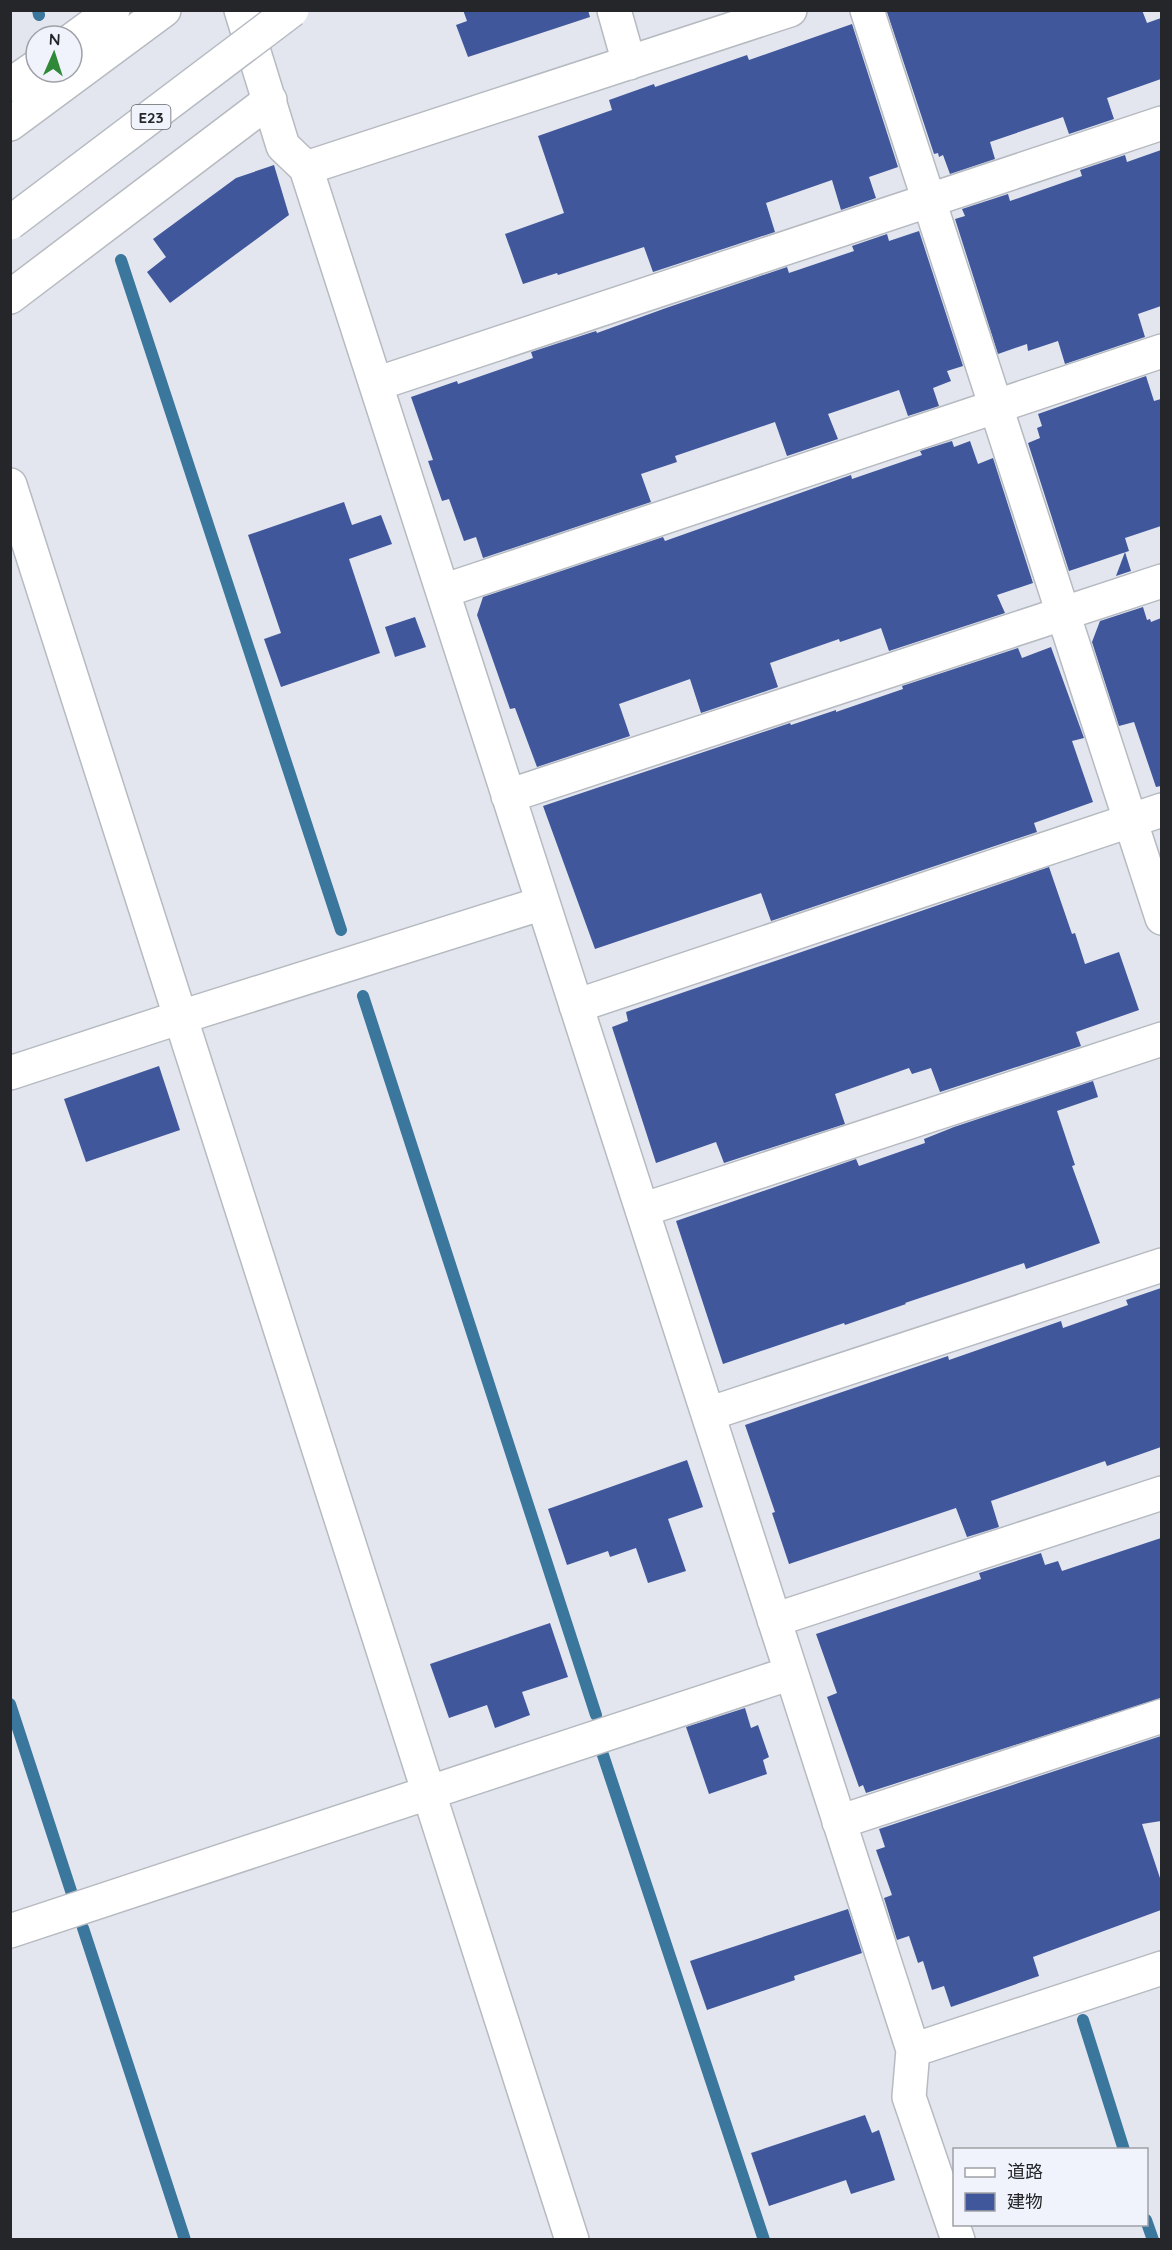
<svg xmlns="http://www.w3.org/2000/svg" width="1172" height="2250" font-family="Quicksand,'Noto Sans JP',sans-serif">
  <style>
    .lines { fill: none; stroke-linecap: round; stroke-linejoin: round }
    .stream { stroke: #3b769d; stroke-width: 12 }
    .building { fill: #40579c }
    .minor-casing { stroke: #b6bac1; stroke-width: 36 }
    .major-casing { stroke: #b6bac1; stroke-width: 36 }
    .highway-casing { stroke: #b6bac1; stroke-width: 36 }
    .minor { stroke: #fff; stroke-width: 33 }
    .major { stroke: #fff; stroke-width: 33 }
    .highway { stroke: #fff; stroke-width: 33 }
    .highway-bridge-casing { stroke: #b6bac1; stroke-width: 36; stroke-linecap: butt }
    .highway-bridge { stroke: #fff; stroke-width: 33 }
    .labels { text-anchor: middle; dominant-baseline: central; stroke-width: 6; stroke-linejoin: round; paint-order: stroke }
    .shield { fill: #f0f3fb; stroke: #626468; stroke-width: 1.5 }
    .shield-label { font-size: 15px; font-weight: bold; fill: #252629 }
  </style>
  <rect width="100%" height="100%" fill="#e3e6ee"/>
  <g class="lines">
    <path class="stream" d="M38,10L39,15
      M121,260L341,930
      M363,996L596,1715
      M10,1704L72,1894
      M600,1746L764,2240
      M83,1928L185,2240
      M1083,2020L1124,2150
      M1146,2220L1153,2240"/>
  </g>
  <path class="building" d="M463,10H588L590,17L468,57L456,25L467,21Z
    M891,10H1142L1147,23L1161,18V79L1107,98L1114,119L1069,134L1063,117L990,142L995,159L950,174L943,155L939,157L938,153L934,154L887,12Z
    M852,24L898,167L869,177L876,198L841,210L832,180L766,203L775,232L653,272L644,247L558,275L557,273L523,284L505,234L564,213L538,136L612,110L609,100L654,84L655,87L747,55L749,60Z
    M1161,150V306L1138,314L1145,337L1065,364L1058,341L1028,351L1027,344L998,354L955,219L965,216L962,209L1008,194L1010,201L1082,176L1080,170L1125,155L1127,162Z
    M274,165L289,215L170,303L147,272L166,257L153,239L236,178Z
    M919,231L963,366L947,371L951,381L933,388L939,406L908,416L899,390L828,414L838,439L787,456L775,422L675,456L677,462L641,474L651,502L483,558L476,537L464,541L449,499L442,501L428,461L433,460L411,397L457,381L458,384L533,358L531,352L596,331L597,333L666,308L787,267L789,273L854,251L852,246L887,234L889,241Z
    M1146,376L1154,401L1161,399V526L1125,538L1129,551L1069,571L1028,443L1040,438L1037,428L1042,426L1038,414Z
    M952,441L954,447L970,441L978,464L993,458L1033,583L997,595L1005,613L889,651L881,628L840,642L839,639L770,663L778,687L701,713L690,679L619,704L630,736L537,767L515,708L510,709L477,615L483,597L663,537L665,541L851,475L852,479L922,455L920,451Z
    M344,502L352,525L381,515L392,544L349,559L380,653L281,687L264,639L281,633L248,535Z
    M1125,552L1131,571L1116,576Z
    M1143,607L1147,620L1150,619L1151,622L1161,618V786L1156,787L1134,722L1119,726L1092,642L1100,621Z
    M415,617L426,647L395,657L385,627Z
    M1051,647L1084,738L1072,741L1093,802L1034,823L1037,832L771,921L761,893L595,949L543,806L790,723L791,725L836,710V712L903,689L902,686L1018,648L1022,658Z
    M1049,867L1072,934L1075,933L1085,964L1119,952L1139,1010L1076,1032L1081,1046L940,1092L931,1068L912,1074L909,1068L835,1094L845,1124L724,1163L716,1142L656,1163L612,1027L628,1021L626,1012Z
    M159,1066L180,1130L86,1162L64,1099Z
    M1093,1081L1098,1097L1057,1111L1075,1165L1072,1166L1100,1243L1026,1269L1024,1263L905,1303L906,1304L845,1325L844,1323L723,1364L676,1221L856,1159L859,1166L925,1143L924,1139L954,1127Z
    M1161,1288V1447L1107,1466L1105,1461L991,1501L999,1527L967,1537L956,1508L789,1564L772,1513L775,1512L745,1425L948,1356L949,1360L1061,1321L1063,1328L1128,1305L1126,1300Z
    M687,1460L703,1507L668,1519L686,1571L648,1583L636,1548L610,1557L608,1551L567,1565L548,1509Z
    M1161,1538V1698L866,1793L863,1785L859,1787L827,1697L837,1693L816,1634L981,1579L979,1573L1041,1553L1045,1565L1058,1561L1062,1571Z
    M550,1623L568,1677L522,1692L530,1715L495,1728L487,1705L449,1718L430,1664Z
    M745,1708L751,1728L758,1725L769,1757L763,1760L767,1774L709,1794L686,1727Z
    M1161,1736V1821L1142,1824L1161,1881V1910L1033,1957L1039,1976L951,2007L944,1986L932,1990L923,1961L918,1963L909,1936L897,1940L884,1898L892,1895L876,1850L885,1847L879,1829Z
    M848,1909L862,1953L794,1976L795,1980L707,2010L690,1961Z
    M865,2115L872,2133L879,2130L895,2180L851,2194L846,2180L769,2206L751,2153Z"/>
  <g class="lines">
    <g class="minor-casing">
      <path id="minor" d="M241,10L283,146L306,168
        M614,10L629,63
        M790,10L306,168L913,2050L1162,1968
        M867,10L1162,918
        M10,297L270,100
        M376,384L1162,123
        M10,485L572,2240
        M443,591L1162,351
        M508,796L1162,581
        M576,1006L1162,810
        M10,1073L181,1017L543,903
        M642,1210L1162,1039
        M708,1414L1162,1265
        M774,1620L1162,1493
        M839,1822L1162,1716
        M10,1931L791,1673
        M913,2050L909,2097L958,2240"/>
    </g>
    <g class="major-casing">
      <path id="major" d="M72,40L113,10
        M10,85L36,67"/>
    </g>
    <g class="highway-casing">
      <path id="highway" d="M10,124L164,10"/>
    </g>
    <use href="#minor" class="minor"/>
    <use href="#major" class="major"/>
    <use href="#highway" class="highway"/>
    <g class="highway-bridge-casing">
      <path id="highway-bridge" d="M10,223L292,10"/>
    </g>
    <use href="#highway-bridge" class="highway-bridge"/>
  </g>
  <g class="labels">
    <rect class="shield" x="131.5" y="105" width="39" height="24" rx="4.5"/>
    <g class="shield-label">
      <text x="151" y="117">E23</text>
    </g>
  </g>
  <rect width="1172" height="2250" fill="none" stroke="#252629" stroke-width="24"/>
  <rect x="953" y="2148" width="195" height="78" fill="#f0f3fb" stroke="#9fa1a7" stroke-width="1.5"/>
  <rect x="965" y="2168" width="30" height="9" fill="#ffffff" stroke="#9fa1a7" stroke-width="1.5"/>
  <text x="1007" y="2178" font-size="18" fill="#252629">道路</text>
  <rect x="965" y="2193" width="30" height="18" fill="#40579c" stroke="#9fa1a7" stroke-width="1.5"/>
  <text x="1007" y="2208" font-size="18" fill="#252629">建物</text>
  <g transform="translate(54 54) rotate(3)"><circle r="28" fill="#f0f3fb" stroke="#9fa1a7" stroke-width="1.5"/>
  <path d="M0-4.5L10 22L0 15L-10 22Z" fill="#308939"/>
  <text y="-9" font-size="16" font-weight="bold" text-anchor="middle" fill="#252629">N</text>
  </g>
</svg>
